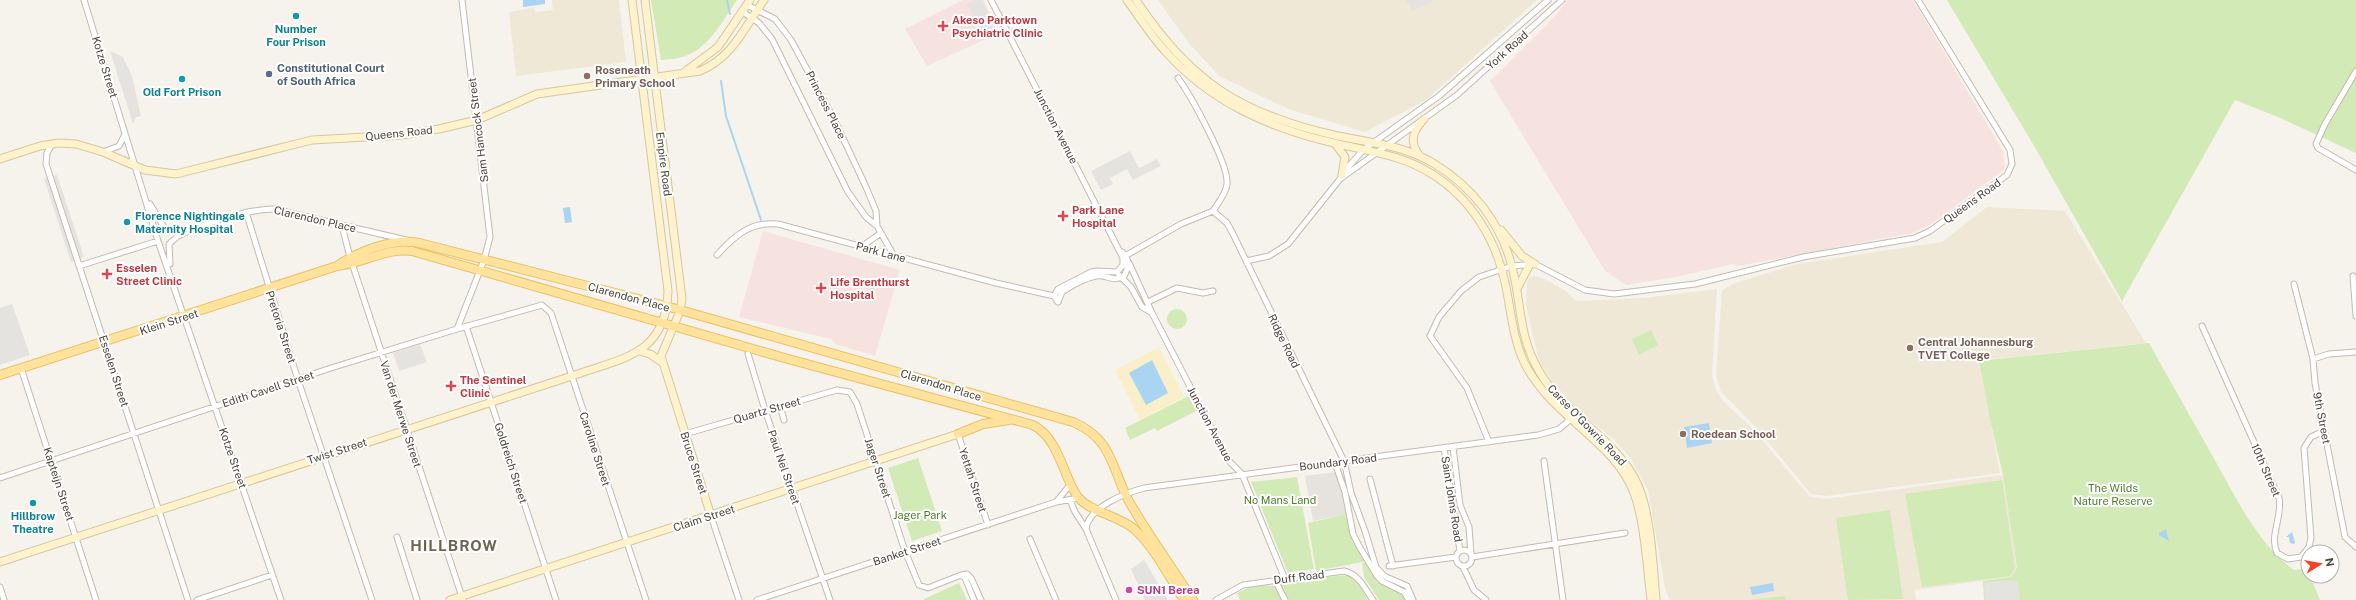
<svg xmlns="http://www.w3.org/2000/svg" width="2356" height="600" font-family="'Public Sans',sans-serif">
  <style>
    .industrial { fill: #e6e2dd }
    .education { fill: #efe8d6 }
    .medical { fill: #f6e3e0 }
    .green { fill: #d2eab5 }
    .sand { fill: #f9efc9 }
    .parking { fill: #e5e3e0 }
    .water { fill: #a9d4f2 }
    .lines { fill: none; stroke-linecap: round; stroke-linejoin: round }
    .stream { stroke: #a9d4f2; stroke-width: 2 }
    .street-casing { stroke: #c2bbae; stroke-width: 7 }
    .secondary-casing { stroke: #d6c79b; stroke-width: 9 }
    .primary-casing { stroke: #e6c16a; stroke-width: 10 }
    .street { stroke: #fff; stroke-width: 5 }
    .secondary { stroke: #fff3cd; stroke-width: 7 }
    .primary { stroke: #ffe39c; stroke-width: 8 }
    .culture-dot { fill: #0f9aa8; stroke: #fff; stroke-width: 1.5 }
    .health-dot { fill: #e0444e; stroke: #fff; stroke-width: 1.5 }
    .service-dot { fill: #5c6f8a; stroke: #fff; stroke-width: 1.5 }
    .education-dot { fill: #8d6e63; stroke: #fff; stroke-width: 1.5 }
    .hotel-dot { fill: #d1479c; stroke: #fff; stroke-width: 1.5 }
    .labels { text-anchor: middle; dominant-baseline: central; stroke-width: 4; stroke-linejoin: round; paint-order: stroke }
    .health-label { font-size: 11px; font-weight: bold; fill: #be3a42; stroke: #fff; text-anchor: start }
    .culture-label { font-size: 11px; font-weight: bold; fill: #0d838f; stroke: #fff }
    .street-label { font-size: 11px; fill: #4b4439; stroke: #fff }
    .service-label { font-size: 11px; font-weight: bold; fill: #4e5e75; stroke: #fff; text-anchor: start }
    .education-label { font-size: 11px; font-weight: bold; fill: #785e54; stroke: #fff; text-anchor: start }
    .park-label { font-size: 11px; fill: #4a7f2a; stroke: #fff }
    .hotel-label { font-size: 11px; font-weight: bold; fill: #b23c85; stroke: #fff; text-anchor: start }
    .district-label { font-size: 15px; font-weight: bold; letter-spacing: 1px; fill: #6e6250; stroke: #fff }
  </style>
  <rect width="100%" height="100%" fill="#f6f3ec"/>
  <path class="industrial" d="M1337,472L1346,514L1313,521L1305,476Z"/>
  <path class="education" d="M552,0H619L626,62L516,76L509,12L533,8L536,12L553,10Z
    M1158,0H1537L1426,100L1365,132L1288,109L1219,76L1188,42Z
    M1987,207L2065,211L2146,343L1979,361L2000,473L1826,496L1811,494L1753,424L1721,392L1716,374L1722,290L1735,283L1797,264L1942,242Z
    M1534,276L1543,278L1566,291L1576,301L1644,298L1717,289L1712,376L1716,390L1723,401L1753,429L1810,497L1826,499L2003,475L2017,568L2011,577L1915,590L1916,600H1670L1666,592L1648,490L1631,459L1614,440L1576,408L1553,383L1539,361L1526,305L1527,283L1529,278Z"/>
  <path class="medical" d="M963,0H983L999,33L927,66L905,29Z
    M1568,0H1913L2003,151L2005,169L1930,225L1912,233L1738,266L1733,264L1676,277L1626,285L1605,271L1490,81L1553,18Z
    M763,231L900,270L875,356L835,344L831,339L739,317Z"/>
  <path class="green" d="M651,0H737C724,19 710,46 688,55C680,59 669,59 661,60Z
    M1947,0H2356V153L2278,117L2235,100L2122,301L2033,144Z
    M1167 319a10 10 0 1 1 20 0a10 10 0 1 1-20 0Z
    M1651,330L1658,345L1639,355L1632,339Z
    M2149,343C2170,381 2192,419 2213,457C2236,497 2256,542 2294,570L2307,569L2308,576H2310L2320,600H1984L1983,581L2011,577L2017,568L2003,475L1990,420L1979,361Z
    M1193,394L1200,409L1157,431L1155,428L1130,440L1125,428Z
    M918,458L942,531L912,541L888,468Z
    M1297,477L1314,569L1288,573L1251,482Z
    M2002,480L2015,568L2010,576L1922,587L1905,494Z
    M1890,510L1903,599L1848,600L1836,518Z
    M1346,514L1354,540L1367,561L1316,571L1308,523Z
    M1368,562L1376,576L1404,594L1408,600H1379L1364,577L1362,563Z
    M1347,575L1356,580L1368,600H1289L1279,582Z
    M959,583L967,600H924V599Z
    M1254,585L1274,586L1282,600H1240L1237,593Z
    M1785,596L1786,600H1750Z"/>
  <path class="sand" d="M1159,347L1184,397L1140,420L1115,370Z"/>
  <path class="parking" d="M975,0H983L993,27L983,33L967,4Z
    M1406,0H1435L1412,11Z
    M110,51L123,57L132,76L141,116L136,117L133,124Z
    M1130,151L1139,168L1157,159L1161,166L1133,180L1127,169L1110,178L1113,184L1101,190L1091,171Z
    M57,175L84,257L71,262L44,179Z
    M12,304L30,355L0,365V308Z
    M420,344L427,362L399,371L393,353Z
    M1144,560L1168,600H1145L1131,569Z
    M2011,580L2018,582L2020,600H1985L1984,583Z"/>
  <path class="water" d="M523,0H545V4L523,7Z
    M570,207L572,222L565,223L563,208Z
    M1152,360L1168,393L1146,405L1129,373Z
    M1709,423L1712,443L1687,448L1684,427Z
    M2166,529L2169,541L2159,535V533Z
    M2292,532L2295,543L2294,544L2290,543L2289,537H2286Z
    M1773,583L1774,591L1752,595L1750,587Z"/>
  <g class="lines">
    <path class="stream" d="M727,0L730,14
      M721,81L726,116L761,220"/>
    <g class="street-casing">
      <path id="street" d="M84,0L158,241L281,600
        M991,0L1123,258V265L1117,272L1097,271L1091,272L1058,289L1054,296L1058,302
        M747,5L775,19L791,40L834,119L866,187L876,211L877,226
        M743,12L759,23L772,39L848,192L866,217L877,226L894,256
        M2356,71L2325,124L2316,144L2318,148L2356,170
        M1178,78C1191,96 1229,164 1227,184C1226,194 1218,203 1213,211
        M52,144L47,153L46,164L188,600
        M103,152L119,146L125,134
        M1343,173L1363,150L1439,96L1548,0
        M150,204L165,229L181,234
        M1213,211L1227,223L1232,232L1344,461L1351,493L1365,531L1376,567L1384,576L1407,586L1413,600
        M246,212L298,380L372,600
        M342,226L350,257L463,600
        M861,247L881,233
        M717,255C734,236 751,221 778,224L996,283L1054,296
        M1125,256L1181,224L1213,211
        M1246,261L1269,256L1288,244L1340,179L1457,95L1562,0
        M1129,263L1152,313L1228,460L1242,474L1285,579
        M170,264L169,244L178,236C203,224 247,209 274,209L406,240
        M79,266L158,241
        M1119,275L1131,287L1142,307L1152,313
        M2353,276L2356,316
        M2294,284L2313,359L2315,383L2345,537L2356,547
        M1058,302L1062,292C1071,286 1085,278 1096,276C1106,274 1114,283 1124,276C1129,267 1130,259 1122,252
        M1148,302L1177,288L1203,293L1213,291
        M466,326L556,600
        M2202,326L2279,498C2283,517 2269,535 2277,553L2288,559L2301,557L2309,547L2311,538L2304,448L2311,437L2324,431
        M457,329L484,260L490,237L462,0
        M748,354L765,410L830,600
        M2313,359L2329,354L2356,352
        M21,368L96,600
        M780,406L784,420
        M685,434L837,390L850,392L857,404L905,551L919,585L928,588L961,575L965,578L974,600
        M958,434L988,525
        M1489,442L1467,388L1430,336L1439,317L1461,291L1479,277L1512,266L1535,264L1585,290L1614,294L1695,284L1803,257L1915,238L1930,231L2007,175L2012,164L2010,150L1918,0
        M1453,447L1460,505L1469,527L1471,554
        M1444,448L1460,551
        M1544,461L1563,600
        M1335,463L1345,492L1353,534L1359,546L1377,576L1382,581L1404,592L1409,600
        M0,478L331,368L457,329L542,305L551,313L646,600
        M1370,479L1393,566
        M1070,500L1075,512L1086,529L1116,600
        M1056,502L1070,485
        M711,516L739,600
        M1086,529C1088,507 1126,493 1144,488L1538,435L1559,429L1573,417
        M397,537L417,600
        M1030,539L1056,600
        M1456 558a8 8 0 1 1 16 0a8 8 0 1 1-16 0Z
        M1472,557L1625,533
        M1389,566L1456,557
        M1463,567L1474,590L1486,600
        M961,575L967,574L971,578L981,600
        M1275,580L1285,600
        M0,587L4,600
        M197,600L272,575
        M757,600L1056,502L1079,498
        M1216,600L1243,585L1344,571C1359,574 1365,589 1373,600"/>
    </g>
    <g class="secondary-casing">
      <path id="secondary" d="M645,0L682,299L680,311L661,356L711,516
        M1127,0C1140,18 1151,36 1166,52C1210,101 1267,127 1330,142C1365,151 1401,154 1432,174C1472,199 1497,241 1506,287C1511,312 1513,338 1524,362C1550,416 1615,441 1634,493C1645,523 1647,568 1651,600
        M1136,0C1190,82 1242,115 1338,136C1371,143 1403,145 1433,163C1472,186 1501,223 1512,267C1522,305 1518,335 1539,371C1555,399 1581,418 1604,440C1616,452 1629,466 1636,481C1651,510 1653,566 1656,600
        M683,73L718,47L750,0
        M1336,145L1345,157L1342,175
        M1419,155C1409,141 1413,131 1424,119
        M0,159L40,146L59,143L76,144L103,152L145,170L176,174L312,140L402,135L439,129L477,120L537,94L700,71C733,57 744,28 764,0
        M1501,230L1522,256L1535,264
        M1517,289L1530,264
        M640,351L650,354L663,363
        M0,562L572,376C621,358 666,356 668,291L632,0
        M450,600L958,434"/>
    </g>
    <g class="primary-casing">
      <path id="primary" d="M337,266C358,251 393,238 419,243L666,306L1073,422C1115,440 1111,471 1131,505C1150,537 1172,568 1193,600
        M0,375L337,266C362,264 387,247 412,251L788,359L1033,425C1059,439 1062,473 1077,496C1088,511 1118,516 1133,528C1154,546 1169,577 1184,600
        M958,434L983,424L1009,420"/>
    </g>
    <use href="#street" class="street"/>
    <use href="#secondary" class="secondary"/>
    <use href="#primary" class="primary"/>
  </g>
  <g class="culture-dot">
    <circle cx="296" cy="16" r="4"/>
    <circle cx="182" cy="79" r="4"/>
    <circle cx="127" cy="222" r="4"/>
    <circle cx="33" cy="503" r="4"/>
  </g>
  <g class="health-dot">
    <path d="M941 20h4v4h4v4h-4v4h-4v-4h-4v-4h4z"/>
    <path d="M1061 210h4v4h4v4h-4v4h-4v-4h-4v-4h4z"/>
    <path d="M105 268h4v4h4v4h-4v4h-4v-4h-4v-4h4z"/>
    <path d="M819 282h4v4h4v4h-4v4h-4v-4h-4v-4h4z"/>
    <path d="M449 380h4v4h4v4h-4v4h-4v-4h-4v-4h4z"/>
  </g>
  <circle class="service-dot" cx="269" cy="74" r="4"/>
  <g class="education-dot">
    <circle cx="587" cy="76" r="4"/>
    <circle cx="1910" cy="348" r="4"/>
    <circle cx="1683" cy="434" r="4"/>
  </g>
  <circle class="hotel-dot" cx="1129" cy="590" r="4"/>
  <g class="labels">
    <g class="health-label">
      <text x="952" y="20">Akeso Parktown<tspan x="952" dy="13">Psychiatric Clinic</tspan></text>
      <text x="1072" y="210">Park Lane<tspan x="1072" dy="13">Hospital</tspan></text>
      <text x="116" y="268">Esselen<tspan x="116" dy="13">Street Clinic</tspan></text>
      <text x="830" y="282">Life Brenthurst<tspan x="830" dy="13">Hospital</tspan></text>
      <text x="460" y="380">The Sentinel<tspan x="460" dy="13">Clinic</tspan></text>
    </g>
    <g class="culture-label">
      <text x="296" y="29">Number<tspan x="296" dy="13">Four Prison</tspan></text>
      <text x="182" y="92">Old Fort Prison</text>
      <text x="135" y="216" text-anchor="start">Florence Nightingale<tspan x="135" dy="13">Maternity Hospital</tspan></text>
      <text x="33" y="516">Hillbrow<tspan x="33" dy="13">Theatre</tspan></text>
    </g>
    <g class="street-label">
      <text transform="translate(1507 50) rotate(-42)">York Road</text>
      <text transform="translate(105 67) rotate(73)">Kotze Street</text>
      <text transform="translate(826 105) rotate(63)">Princess Place</text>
      <text transform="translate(1056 126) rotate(63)">Junction Avenue</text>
      <text transform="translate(478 130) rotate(-97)">Sam Hancock Street</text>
      <text transform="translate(399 133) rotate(-6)">Queens Road</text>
      <text transform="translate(664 164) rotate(83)">Empire Road</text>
      <text transform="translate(1972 201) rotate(-36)">Queens Road</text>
      <text transform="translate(315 219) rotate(13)">Clarendon Place</text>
      <text transform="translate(881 252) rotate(15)">Park Lane</text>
      <text transform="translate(629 297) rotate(15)">Clarendon Place</text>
      <text transform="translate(169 322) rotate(-18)">Klein Street</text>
      <text transform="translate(281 327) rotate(72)">Pretoria Street</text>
      <text transform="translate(1284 341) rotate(64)">Ridge Road</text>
      <text transform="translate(114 371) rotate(72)">Esselen Street</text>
      <text transform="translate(941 385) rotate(17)">Clarendon Place</text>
      <text transform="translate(268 389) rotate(-18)">Edith Cavell Street</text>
      <text transform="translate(767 410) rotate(-16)">Quartz Street</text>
      <text transform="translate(401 414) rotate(72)">Van der Merwe Street</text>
      <text transform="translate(2322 418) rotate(79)">9th Street</text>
      <text transform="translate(1210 424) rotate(62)">Junction Avenue</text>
      <text transform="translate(1587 425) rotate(46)">Carse O'Gowrie Road</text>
      <text transform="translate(595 449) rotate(72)">Caroline Street</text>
      <text transform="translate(337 451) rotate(-18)">Twist Street</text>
      <text transform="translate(233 458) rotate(71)">Kotze Street</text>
      <text transform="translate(1338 462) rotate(-7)">Boundary Road</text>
      <text transform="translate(511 463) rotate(72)">Goldreich Street</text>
      <text transform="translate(694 463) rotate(72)">Bruce Street</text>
      <text transform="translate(784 467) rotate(71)">Paul Nel Street</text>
      <text transform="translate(878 468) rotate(72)">Jager Street</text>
      <text transform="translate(2266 470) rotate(66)">10th Street</text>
      <text transform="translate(973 480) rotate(72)">Yettah Street</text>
      <text transform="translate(59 484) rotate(72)">Kapteijn Street</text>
      <text transform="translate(1452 499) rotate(81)">Saint Johns Road</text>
      <text transform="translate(704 518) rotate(-18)">Claim Street</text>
      <text transform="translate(907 551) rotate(-18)">Banket Street</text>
      <text transform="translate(1299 577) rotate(-7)">Duff Road</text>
    </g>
    <g class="service-label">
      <text x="277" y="68">Constitutional Court<tspan x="277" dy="13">of South Africa</tspan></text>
    </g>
    <g class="education-label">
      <text x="595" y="70">Roseneath<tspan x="595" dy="13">Primary School</tspan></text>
      <text x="1918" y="342">Central Johannesburg<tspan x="1918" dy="13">TVET College</tspan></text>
      <text x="1691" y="434">Roedean School</text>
    </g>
    <g class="park-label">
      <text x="2113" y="488">The Wilds<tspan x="2113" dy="13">Nature Reserve</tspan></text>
      <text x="1280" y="500">No Mans Land</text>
      <text x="920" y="515">Jager Park</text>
    </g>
    <g class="hotel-label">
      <text x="1137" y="590">SUN1 Berea</text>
    </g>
    <g class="district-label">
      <text x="454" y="545">HILLBROW</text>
    </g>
  </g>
  <g transform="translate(2320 564) rotate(79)"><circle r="19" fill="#ffffff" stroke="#b7b4b0"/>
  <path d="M0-3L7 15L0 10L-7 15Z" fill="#fc3f1d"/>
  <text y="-6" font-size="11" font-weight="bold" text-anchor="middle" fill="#4b4439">N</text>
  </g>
</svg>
